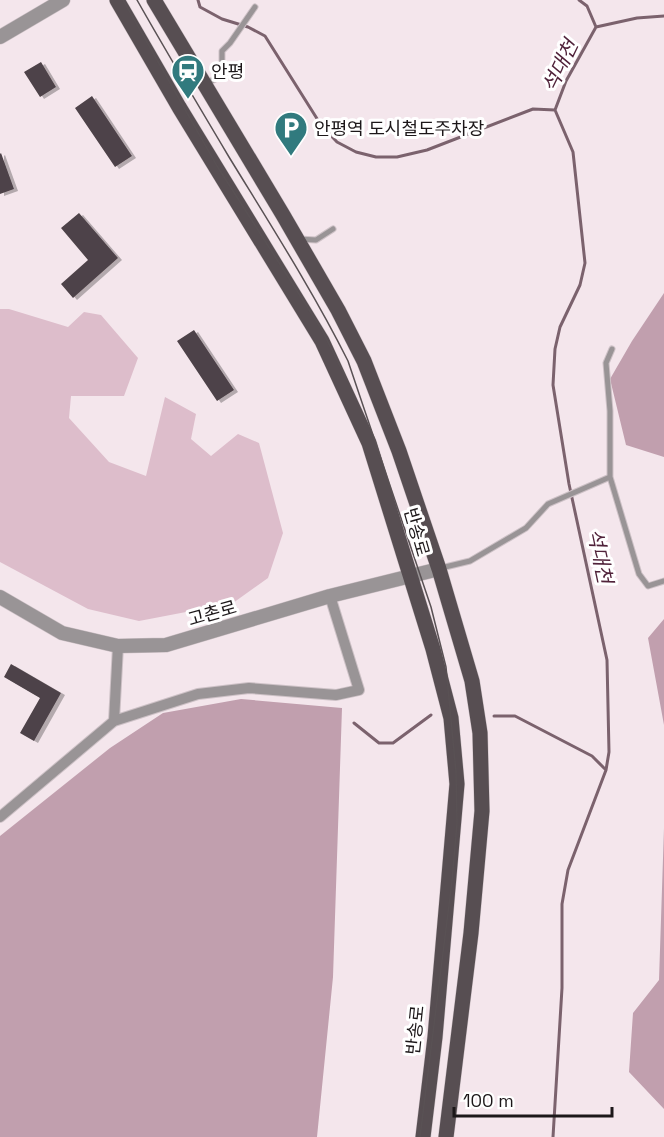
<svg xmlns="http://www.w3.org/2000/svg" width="664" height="1137" font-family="'Space Grotesk','Noto Sans KR',sans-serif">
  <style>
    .green { fill: #ddbdcb }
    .forest { fill: #c19fae }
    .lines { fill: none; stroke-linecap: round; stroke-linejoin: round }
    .stream { stroke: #7b626d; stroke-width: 3 }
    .building { fill: #4e4348; filter: url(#shadow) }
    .service-casing { stroke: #cdc1c6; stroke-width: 7 }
    .minor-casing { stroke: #cdc1c6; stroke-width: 12 }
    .tertiary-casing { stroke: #cdc1c6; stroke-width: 15 }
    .primary-casing { stroke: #cdc1c6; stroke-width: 16 }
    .service { stroke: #999496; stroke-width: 5 }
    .minor { stroke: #999496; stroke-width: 10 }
    .tertiary { stroke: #999496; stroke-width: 14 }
    .primary { stroke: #574e52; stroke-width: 15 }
    .tram { stroke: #595154; stroke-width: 1.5 }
    .labels { text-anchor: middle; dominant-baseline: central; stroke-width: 6; stroke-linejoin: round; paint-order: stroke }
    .poi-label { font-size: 18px; fill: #1c1719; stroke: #fff; text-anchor: start }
    .street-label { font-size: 18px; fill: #1c1719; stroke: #fff }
    .water-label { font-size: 20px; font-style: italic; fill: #50223a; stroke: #fff }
  </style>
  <defs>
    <filter id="shadow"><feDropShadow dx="4" dy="2" stdDeviation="0" flood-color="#0004"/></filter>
  </defs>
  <rect width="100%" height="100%" fill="#f4e6ec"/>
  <path class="green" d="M0,309H9L68,327L84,312L101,315L138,358L124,396H71L69,418L109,462L146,476L165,397L196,414L191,439L211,456L238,434L259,443L283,533L268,578L233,603L139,621L88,609L0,562Z"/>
  <path class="forest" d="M664,293V457L626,445L610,379L632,341Z
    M664,619V725L648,638Z
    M241,699L342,708L333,977L317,1137H0V836L110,748L163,713Z
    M664,828V1109L629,1072L633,1013L659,980Z"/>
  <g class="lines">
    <path class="stream" d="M198,0L200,7L222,19L248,27L265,36L321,125L337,142L356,152L376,157H397L427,150L533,109L555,110
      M596,27L637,18L664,16
      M494,716H515L592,756L606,770
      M354,723L379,743H393L431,715
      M553,1137L562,988V904L568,870L606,770L609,752L607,660L569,484L553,385L555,349L560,327L580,285L585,263L573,152L555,110L566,81L596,27L587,6L579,0"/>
  </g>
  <path class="building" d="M41,62L56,87L40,97L24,72Z
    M92,96L132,156L115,167L75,108Z
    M1,153L14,189L0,194V154Z
    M79,213L118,258L73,298L61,284L88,260L61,228Z
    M194,330L234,390L217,401L177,341Z
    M11,664L61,693L34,741L20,733L40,698L4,677Z"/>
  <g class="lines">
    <g class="service-casing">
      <path id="service" d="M207,83L217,78L222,63V51L230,43L255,7
        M299,239L316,240L333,229
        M610,477V411L606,363L612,349
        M441,568L470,561L526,528L548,504L610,477L639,574L648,586L664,581"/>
    </g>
    <g class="minor-casing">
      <path id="minor" d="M114,721L118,646
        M0,817L114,721L198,694L249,688L336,695L359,690L330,596"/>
    </g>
    <g class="tertiary-casing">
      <path id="tertiary" d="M0,37L63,0
        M0,597L62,633L118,646L166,645L330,596L439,569"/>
    </g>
    <g class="primary-casing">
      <path id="primary" d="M117,0L179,107L322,341L369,443L433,649L451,718L457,784L435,1037L423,1137
        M154,0L283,215L338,310L364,361L399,451L439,569L472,681L480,733L482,811L471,933L446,1137"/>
    </g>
    <use href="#service" class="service"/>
    <use href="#minor" class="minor"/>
    <use href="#tertiary" class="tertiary"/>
    <use href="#primary" class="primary"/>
    <path class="tram" d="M123,0L217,166L322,330L347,380
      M137,0C167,53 198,105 229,157C270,224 313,291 348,361L431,607L446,667L456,772L457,823L452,881L420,1137"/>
  </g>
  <defs>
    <g id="station-pin" transform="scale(1.725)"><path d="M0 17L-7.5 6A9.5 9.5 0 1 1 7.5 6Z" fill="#317a7e" stroke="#fff"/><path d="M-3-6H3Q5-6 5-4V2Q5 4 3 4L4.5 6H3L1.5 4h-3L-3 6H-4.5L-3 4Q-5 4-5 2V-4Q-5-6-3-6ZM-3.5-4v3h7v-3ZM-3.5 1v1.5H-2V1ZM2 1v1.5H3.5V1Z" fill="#fff"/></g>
    <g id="parking-pin" transform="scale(1.725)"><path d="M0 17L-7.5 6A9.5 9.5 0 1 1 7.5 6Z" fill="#317a7e" stroke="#fff"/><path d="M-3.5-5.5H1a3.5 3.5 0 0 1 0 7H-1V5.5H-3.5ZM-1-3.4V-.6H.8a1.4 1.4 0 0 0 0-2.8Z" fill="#fff"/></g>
  </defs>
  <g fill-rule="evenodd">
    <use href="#station-pin" x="188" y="71"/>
    <use href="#parking-pin" x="291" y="128"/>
  </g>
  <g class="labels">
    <g class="poi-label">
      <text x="211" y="71">안평</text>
      <text x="314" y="128">안평역 도시철도주차장</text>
    </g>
    <g class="street-label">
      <text transform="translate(417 532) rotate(74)">반송로</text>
      <text transform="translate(212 613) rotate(-16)">고촌로</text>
      <text transform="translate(415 1030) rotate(-84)">반송로</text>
    </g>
    <g class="water-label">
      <text transform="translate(560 66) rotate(-64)">석대천</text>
      <text transform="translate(600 556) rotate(78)">석대천</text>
    </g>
  </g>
  <path d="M454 1107v9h158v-9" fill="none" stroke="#1c1719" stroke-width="3"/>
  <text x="463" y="1107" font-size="18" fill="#1c1719" stroke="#ffffff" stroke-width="4.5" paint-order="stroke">100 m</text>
</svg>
